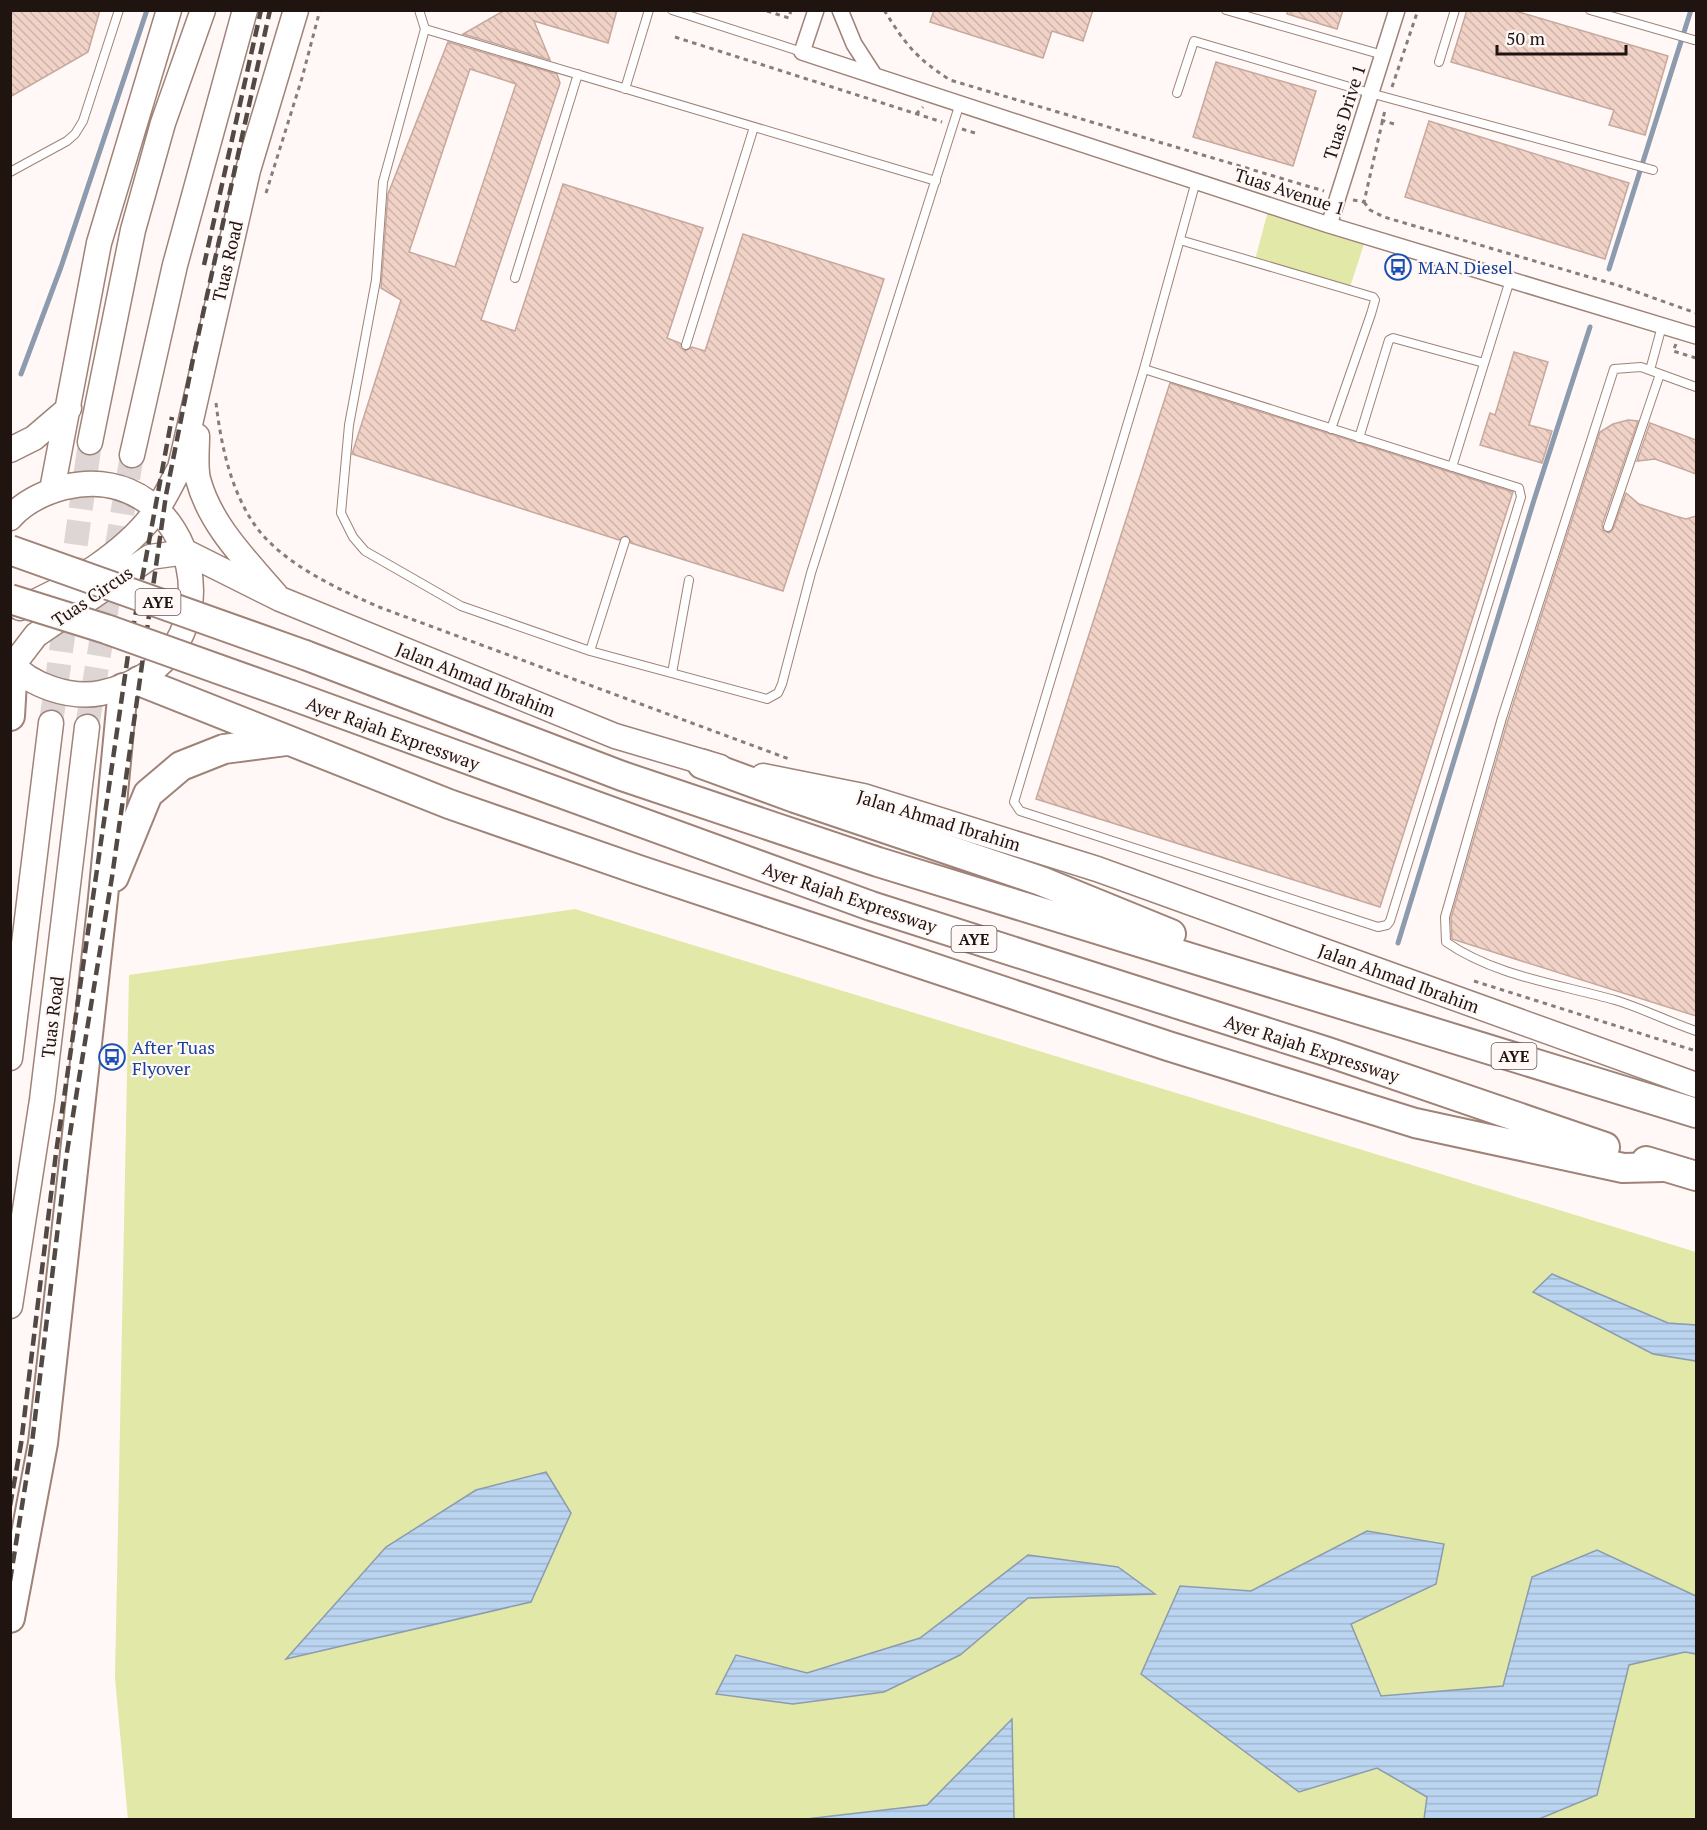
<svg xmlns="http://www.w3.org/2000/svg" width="1707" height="1830" font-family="'PT Serif',serif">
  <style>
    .grass { fill: #e2e8a7 }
    .water { fill: url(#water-rules); stroke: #8c9bae; stroke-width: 1.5 }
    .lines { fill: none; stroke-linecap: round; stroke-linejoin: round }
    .stream { stroke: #8c9bae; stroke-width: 5 }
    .building { fill: url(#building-back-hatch); stroke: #c6a89d; stroke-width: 1.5; fill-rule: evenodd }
    .primary-tunnel { stroke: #ddd6d4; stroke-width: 24; stroke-dasharray: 24 12; stroke-linecap: butt }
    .lane-casing { stroke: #9f8378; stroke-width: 10 }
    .street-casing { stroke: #9f8378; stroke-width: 18 }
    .primary-casing { stroke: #9f8378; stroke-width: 27 }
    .highway-casing { stroke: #9f8378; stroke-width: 32 }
    .path { stroke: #877d7a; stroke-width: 3; stroke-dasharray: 4.5 4.5; stroke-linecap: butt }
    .lane { stroke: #fff; stroke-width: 8 }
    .street { stroke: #fff; stroke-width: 15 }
    .primary { stroke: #fff; stroke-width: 24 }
    .highway { stroke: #fff; stroke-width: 28 }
    .rail { stroke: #524844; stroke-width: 4.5; stroke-dasharray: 12 6; stroke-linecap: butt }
    .highway-bridge-casing { stroke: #9f8378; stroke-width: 32; stroke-linecap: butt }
    .highway-bridge { stroke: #fff; stroke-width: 28 }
    .labels { text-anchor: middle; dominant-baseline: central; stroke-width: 4.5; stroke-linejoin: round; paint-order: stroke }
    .shield { fill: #fff8f6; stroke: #625855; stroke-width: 1.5 }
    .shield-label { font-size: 16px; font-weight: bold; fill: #1f1410 }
    .street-label { font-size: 18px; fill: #1f1410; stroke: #fff8f6 }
    .transit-label { font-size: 18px; fill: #164399; stroke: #fff8f6; text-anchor: start }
  </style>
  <defs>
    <pattern id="water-rules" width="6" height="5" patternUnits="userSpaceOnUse" patternTransform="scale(1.5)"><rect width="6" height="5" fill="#bbd5f1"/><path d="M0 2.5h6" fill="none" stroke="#a0b6ce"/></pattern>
    <pattern id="building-back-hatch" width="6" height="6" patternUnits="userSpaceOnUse" patternTransform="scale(1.5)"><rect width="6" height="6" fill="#f1d2c7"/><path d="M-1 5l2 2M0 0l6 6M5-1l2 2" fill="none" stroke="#ceb3aa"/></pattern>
  </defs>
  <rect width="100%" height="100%" fill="#fff8f6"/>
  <path class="grass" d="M1269,207L1366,238L1350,287L1255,260Z
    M575,909L1696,1252V1819L128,1820L115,1678L129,975Z"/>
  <path class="water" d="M1552,1274L1668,1323L1696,1325V1361L1653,1354L1533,1292Z
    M546,1472L571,1513L531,1602L286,1659L386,1547L476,1490Z
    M1367,1531L1444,1544L1436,1584L1351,1624L1381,1696L1503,1686L1532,1577L1597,1550L1696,1596V1654L1685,1652L1629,1665L1597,1795L1539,1819H1424L1427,1797L1377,1768L1299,1792L1141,1674L1180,1586L1251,1591Z
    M1028,1555L1118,1567L1155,1594L1028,1598L960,1655L884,1692L793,1704L716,1694L736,1655L807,1673L920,1638Z
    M1012,1719L1014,1819H806L927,1805Z"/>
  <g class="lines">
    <path class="stream" d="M1609,269L1691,10
      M21,374L61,267L147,10
      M1398,943L1534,500L1590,327"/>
  </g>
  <path class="building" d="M10,10H100L88,52L10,97Z
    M505,10H617L608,43L534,21L550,60L463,34Z
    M934,10H1093L1083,41L1052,31L1043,58L930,22Z
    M1287,10H1343L1337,29L1287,14Z
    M1467,10H1512L1668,56L1645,135L1609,125L1614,110L1451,62Z
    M448,42L557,74L560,83L481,320L515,331L563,184L703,228L667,338L680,343L685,351L692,347L705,351L743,234L884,279L783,591L631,543L627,536L619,540L352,454L401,300L381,288L388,194ZM470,69L516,84L455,267L409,252Z
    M1216,62L1316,91L1293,166L1193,137Z
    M1429,121L1629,183L1605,259L1405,197Z
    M1514,352L1548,362L1529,425L1552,431L1542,463L1480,445L1490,413L1495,415Z
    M1170,383L1513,492L1380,907L1036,799Z
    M1628,420L1638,421L1602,525L1603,530L1609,533L1613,529L1626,493L1639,504L1675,516L1686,519L1696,516V1016L1452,939L1451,918L1508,720L1600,432L1613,424Z
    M1650,423L1696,440V474L1655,459L1637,461Z"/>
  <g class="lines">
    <path class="primary-tunnel" d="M51,723L90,442
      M87,727L132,455"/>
    <g class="lane-casing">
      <path id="lane" d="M419,10L425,29L383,182L376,280L349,425L341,513L353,537L365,551L461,606L590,651L767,699L778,693L782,684L811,573L960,103
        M672,10L802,52
        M1226,10L1383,55
        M1590,10L1694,40
        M425,29L936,181
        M1439,62L1455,10
        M625,89L649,10
        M1177,93L1194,41L1370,93L1653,170
        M10,172L67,141L75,134L83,121L119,10
        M1180,240L1373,297L1375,300L1371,314L1331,429
        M515,278L578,74
        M686,345L754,127
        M1144,369L1519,488L1521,497L1390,921L1387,925L1378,927L1020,811L1014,802L1144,369L1196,181
        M1650,370L1662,326
        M1696,387L1641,367L1614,369L1502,718L1445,917L1446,942C1495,976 1558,984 1615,1000C1642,1008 1669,1022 1696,1031
        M1359,438L1389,340L1393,338L1484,363
        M1452,467L1510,280
        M1608,527L1660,374
        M590,651L625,541
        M672,673L689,580"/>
    </g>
    <g class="street-casing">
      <path id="street" d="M816,10L802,52L1329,225L1696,336
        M840,10L854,44L874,75
        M1329,225L1397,10"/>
    </g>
    <g class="primary-casing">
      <path id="primary" d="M197,436C197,450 195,466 198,479C210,525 246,560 276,595
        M90,442L133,230L163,123L203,10
        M10,450L34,438L69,408
        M132,455L175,265L245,10
        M52,490L99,243L169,10
        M10,518C24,502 46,492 65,487C197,456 250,661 101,693C71,699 30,686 10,662
        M186,552L280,599L615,736L720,767
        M20,608C66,590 129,551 157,509C166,496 172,482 180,468L248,170L296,10
        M13,665L36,635L150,557L186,552
        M763,776L863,796L1097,869L1696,1085
        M10,1058L51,723
        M10,1306L42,1100L87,727"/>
    </g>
    <g class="highway-casing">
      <path id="highway" d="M305,655L622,776L878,862L1696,1113
        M139,681L449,804L636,869L1168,1046L1415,1123L1623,1168L1663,1167
        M291,695L871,906L1328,1052L1605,1147
        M10,716L13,665
        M702,764L795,798L1041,881L1171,934
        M114,877L148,794L181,766L224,749L286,741
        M1646,1161L1696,1176
        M10,1618L43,1443L103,898L123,688"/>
    </g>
    <path class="path" d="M884,10C906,45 916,58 950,80L1324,191
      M767,11L789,18L791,10
      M675,37L942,122
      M1392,87L1418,10
      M916,114L923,107
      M1381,120L1394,124
      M962,129L975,133
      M266,193L302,78L320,10
      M1353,200L1364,202L1385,110
      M1364,202L1370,210L1384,217L1620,286L1696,313
      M1676,344L1673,351L1696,358
      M216,403C221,445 231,493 257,528C285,565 338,589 379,607L789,759
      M1474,981L1696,1051"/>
    <use href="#lane" class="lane"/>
    <use href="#street" class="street"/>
    <use href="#primary" class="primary"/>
    <use href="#highway" class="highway"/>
    <path class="rail" d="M204,265L261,10
      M10,1506L21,1444L56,1153L128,655L172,417
      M10,1581L32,1443L67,1152L112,877L166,495L193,359L270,10"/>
    <g class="highway-bridge-casing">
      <path id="highway-bridge" d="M10,550L305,655
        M10,599L106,629L291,695"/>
    </g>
    <use href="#highway-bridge" class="highway-bridge"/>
  </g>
  <defs>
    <g id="bus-ring" transform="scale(1.35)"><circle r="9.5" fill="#fff8f6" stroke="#1a4fb4" stroke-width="1.5"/><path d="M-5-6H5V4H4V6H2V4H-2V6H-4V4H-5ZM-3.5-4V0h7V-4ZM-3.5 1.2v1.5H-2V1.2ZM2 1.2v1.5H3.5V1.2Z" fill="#1a4fb4"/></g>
  </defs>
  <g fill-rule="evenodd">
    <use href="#bus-ring" x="1398" y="267"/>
    <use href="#bus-ring" x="112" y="1057"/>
  </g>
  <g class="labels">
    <g class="shield">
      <rect x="135.5" y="589" width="45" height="26" rx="4.5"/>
      <rect x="951.5" y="926" width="45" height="26" rx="4.5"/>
      <rect x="1491.5" y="1043" width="45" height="26" rx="4.5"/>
    </g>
    <g class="shield-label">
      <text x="158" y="602">AYE</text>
      <text x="974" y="939">AYE</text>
      <text x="1514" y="1056">AYE</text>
    </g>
    <g class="street-label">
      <text transform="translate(1344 112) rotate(-72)">Tuas Drive 1</text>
      <text transform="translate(1290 191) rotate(18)">Tuas Avenue 1</text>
      <text transform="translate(227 261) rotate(-77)">Tuas Road</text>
      <text transform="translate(92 596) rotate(-34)">Tuas Circus</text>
      <text transform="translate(476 679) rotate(22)">Jalan Ahmad Ibrahim</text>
      <text transform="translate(393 733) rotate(20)">Ayer Rajah Expressway</text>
      <text transform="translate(939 820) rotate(17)">Jalan Ahmad Ibrahim</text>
      <text transform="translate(850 897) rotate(19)">Ayer Rajah Expressway</text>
      <text transform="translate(1399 978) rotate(20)">Jalan Ahmad Ibrahim</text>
      <text transform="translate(52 1017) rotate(-83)">Tuas Road</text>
      <text transform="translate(1312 1048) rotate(18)">Ayer Rajah Expressway</text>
    </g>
    <g class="transit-label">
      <text x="1418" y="267">MAN Diesel</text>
      <text x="132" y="1047">After Tuas<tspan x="132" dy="21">Flyover</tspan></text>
    </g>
  </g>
  <rect width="1707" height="1830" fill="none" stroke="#1f1410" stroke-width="24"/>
  <path d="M1497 45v9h129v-9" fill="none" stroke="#1f1410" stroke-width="3"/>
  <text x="1506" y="45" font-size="18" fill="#1f1410" stroke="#fff8f6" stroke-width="4.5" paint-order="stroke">50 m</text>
</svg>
